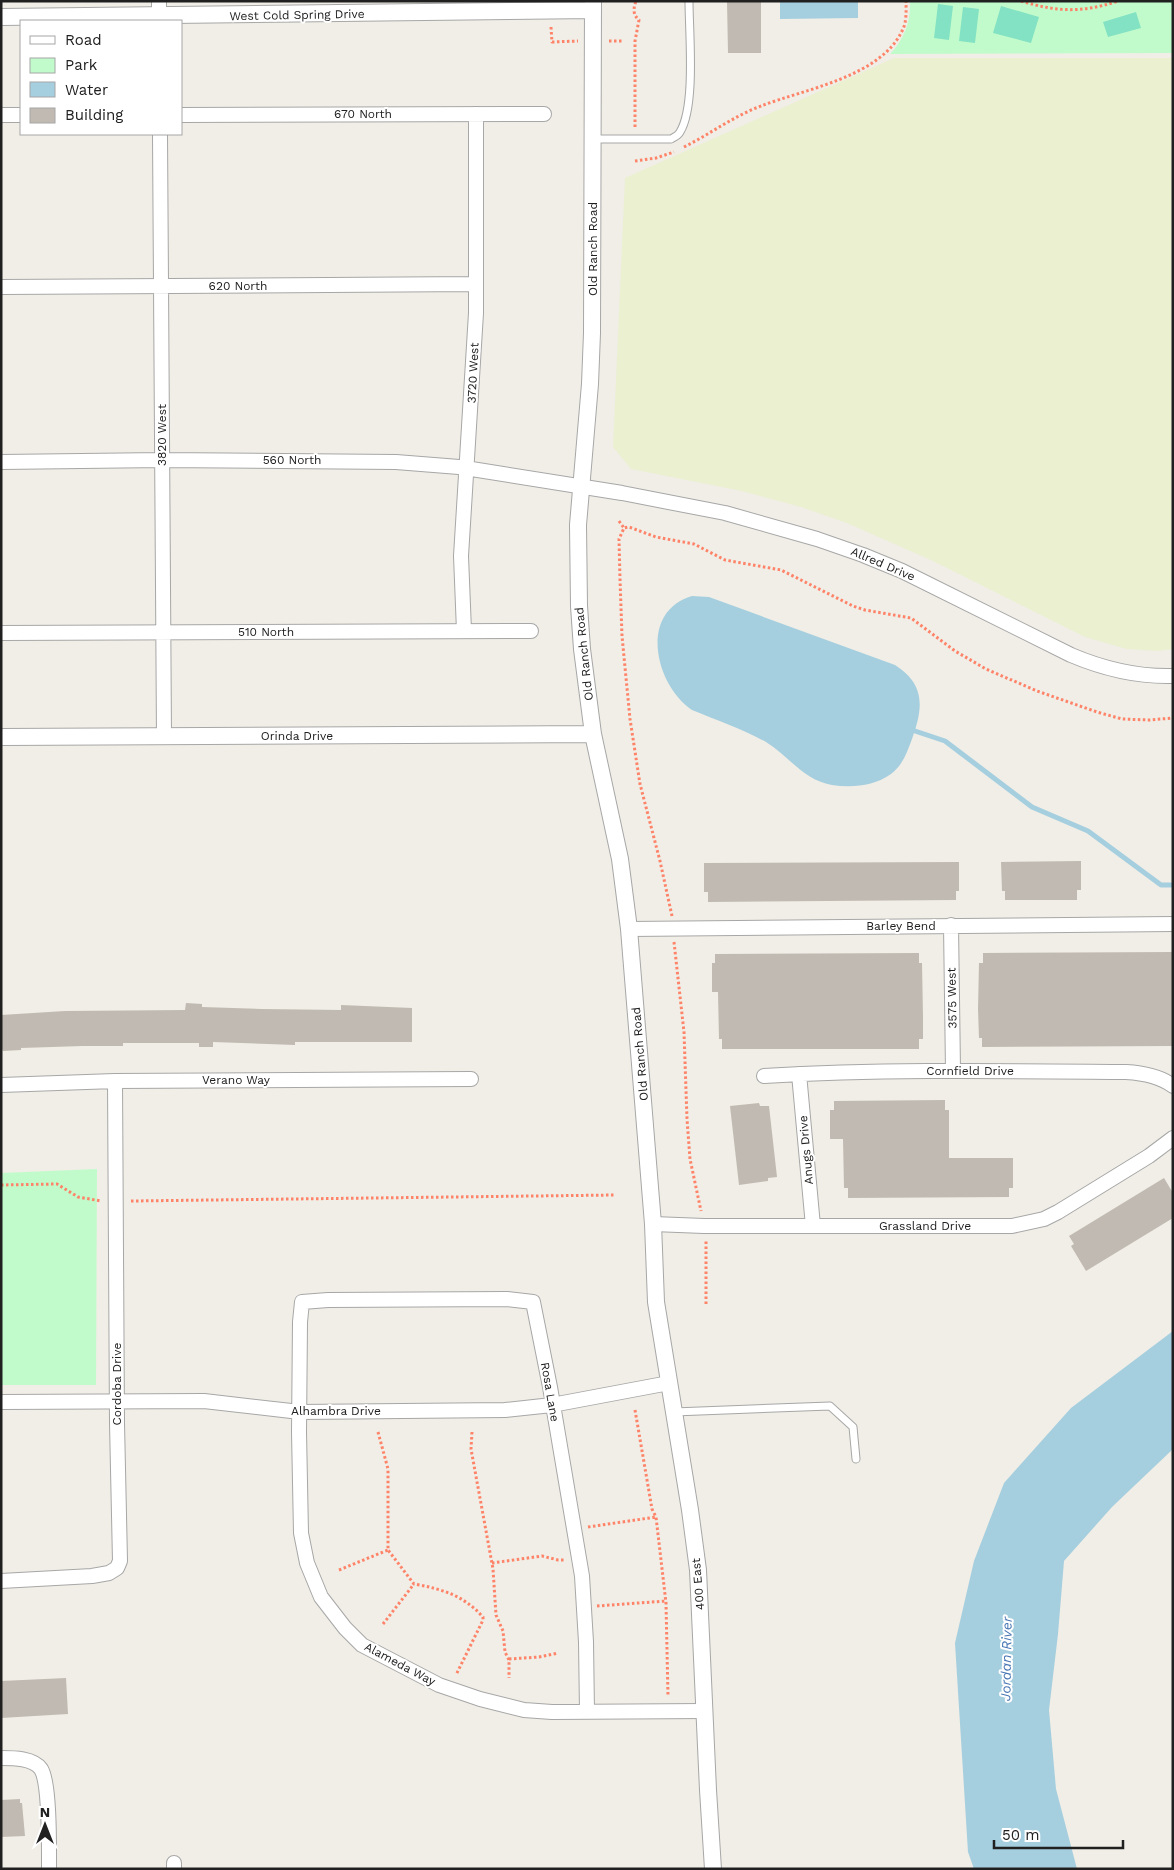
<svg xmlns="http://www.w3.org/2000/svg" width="1174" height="1870" font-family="'Work Sans',sans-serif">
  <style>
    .farmland { fill: #ebf0d1 }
    .park { fill: #c2fbcb }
    .pitch { fill: #82e2c3 }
    .water { fill: #a5cedf }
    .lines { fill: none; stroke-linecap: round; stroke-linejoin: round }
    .stream { stroke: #a5cedf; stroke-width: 5 }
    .building { fill: #c1bab2 }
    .service-casing { stroke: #a7a7a7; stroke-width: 9 }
    .minor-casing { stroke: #a7a7a7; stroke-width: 16 }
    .tertiary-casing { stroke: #a7a7a7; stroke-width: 18 }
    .path { stroke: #fe8369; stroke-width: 3; stroke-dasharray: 2.5 2.5; stroke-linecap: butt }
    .service { stroke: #fff; stroke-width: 7 }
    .minor { stroke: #fff; stroke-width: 14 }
    .tertiary { stroke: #fff; stroke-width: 16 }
    .labels { text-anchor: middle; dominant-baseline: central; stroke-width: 4; stroke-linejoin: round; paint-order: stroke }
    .street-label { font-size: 12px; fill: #202020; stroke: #fff }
    .water-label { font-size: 14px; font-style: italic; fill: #4876b3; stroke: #fff }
  </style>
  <rect width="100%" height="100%" fill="#f0eee6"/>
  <path class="farmland" d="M894,58H1173V649L1158,651L1127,649L1085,637L933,561L847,523L801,507L742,491L631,469L613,447L625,178Z"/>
  <path class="park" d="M910,1H1173V53L890,54C904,39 911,22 910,1Z
    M97,1169L96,1385H1V1173Z"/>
  <path class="pitch" d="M938,4L953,6L949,40L934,38Z
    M1001,6L1039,17L1031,43L993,33Z
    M963,7L979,9L975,43L959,41Z
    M1136,12L1141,28L1108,37L1103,22Z"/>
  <path class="water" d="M780,1H858V18L780,19Z
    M692,596L709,597L895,665C926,685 923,708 912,739C907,752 903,765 891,774C874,786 852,788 832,785C803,780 789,756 766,742C743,729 716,720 692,710C655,685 638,612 692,596Z
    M1173,1331V1449L1112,1507L1064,1561L1058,1634L1049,1710L1056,1789L1077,1869H974L968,1852L955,1643L974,1561L1004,1483L1071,1408Z"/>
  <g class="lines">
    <path class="stream" d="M915,731L945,741L1032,807L1088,831L1161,885H1173"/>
  </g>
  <path class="building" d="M727,1H761V53H728Z
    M1081,861V890H1077V900H1005V891H1002L1001,862Z
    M959,862V891H956V900L708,902V892H704V863Z
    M1173,952V1046L982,1047V1038H979L978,1009L979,963H983V953Z
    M919,953V963H922L923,1017V1039H919V1049H722V1039H719L718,992H712V963H715V954Z
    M186,1003L202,1004V1007L262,1009L341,1010V1005L412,1008V1042H295V1045L213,1042V1047H199V1043H123V1046H83L21,1048V1050L3,1051L1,1047V1015L65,1011L185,1010Z
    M945,1100V1110H949V1158H1013V1188H1009V1197L848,1198V1188H844L843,1139H830V1110H834V1101Z
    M759,1103L760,1106H769L777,1177L768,1178V1181L739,1185L730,1106Z
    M1164,1178L1173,1193V1218L1086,1271L1071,1246L1074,1244L1069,1236Z
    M66,1678L68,1714L1,1718V1681Z
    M20,1799V1803H22L25,1836L1,1837V1800Z"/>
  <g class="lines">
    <g class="service-casing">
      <path id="service" d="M594,139H671C674,137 678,136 680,132C696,106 689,33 689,1
        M674,1412L830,1406L853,1427L856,1459"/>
    </g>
    <g class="minor-casing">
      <path id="minor" d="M159,1V21
        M1,115H21
        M181,115L544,114
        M160,134L164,737
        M1,287L475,284
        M1,462L162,460L396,462L459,467L622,493L725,513L817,539L863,555L902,571L1071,655C1104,669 1136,677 1173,676
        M464,631L461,556L476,313V114
        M1,633L531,631
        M951,925L953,1070
        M629,929L1173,924
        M799,1074L813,1226
        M764,1076C885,1069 1006,1071 1126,1072C1142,1073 1160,1076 1173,1086
        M1,1085L115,1081L471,1079
        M653,1224L704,1226H1012L1044,1219L1058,1212L1149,1156L1173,1138
        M1,1402L204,1401L300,1412L505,1410L552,1405L669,1383
        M1,1581L92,1576L109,1573L117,1568L120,1561L117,1423L115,1081
        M587,1712L586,1642L582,1576L550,1387L533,1302L507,1299L328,1300L302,1302L300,1322L299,1432L301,1533L307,1563L321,1597L345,1628L362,1645L439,1685L480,1699L524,1710L552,1712L705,1711
        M1,1758C14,1758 33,1758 41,1769C50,1783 49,1849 49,1869
        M174,1863V1869"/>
    </g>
    <g class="tertiary-casing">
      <path id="tertiary" d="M593,1L592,333L590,384L578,525L579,606L582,649L593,734L620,859L629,929L653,1224L656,1302L690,1510L698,1570L708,1790L713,1869
        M1,17L593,10
        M1,737L593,734"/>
    </g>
    <path class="path" d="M1021,1C1057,12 1082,13 1118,1
      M551,27L552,42L578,41
      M609,41H622
      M635,127V41L639,20C633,15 633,9 636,1
      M684,147C710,134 734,116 761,106C805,89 880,77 902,31C907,22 906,11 906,1
      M635,161L656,158L674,152
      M619,521L624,528
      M672,916L660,861L640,784L630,719L622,636L620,579L619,539L624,528L629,527L656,537L694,544L725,560L781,570L853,606L865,610L911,618L955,651L986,669L1037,691L1097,712L1122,719L1149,720L1173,718
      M674,942L684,1032L687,1119L690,1159L701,1211
      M1,1185L57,1184L78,1197L101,1201
      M131,1201L614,1195
      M706,1304V1239
      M635,1410L652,1509L656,1517L666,1603L668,1696
      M378,1432L388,1469V1550L414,1584C442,1589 463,1595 483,1617V1620L456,1675
      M472,1432L471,1449L493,1569L496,1615L503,1631L505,1652L509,1660V1678
      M588,1527L656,1517
      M492,1563L542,1556L558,1560H566
      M339,1570L388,1550
      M597,1606L666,1601
      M383,1624L414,1584
      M509,1659L539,1657L558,1653"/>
    <use href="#service" class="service"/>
    <use href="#minor" class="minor"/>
    <use href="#tertiary" class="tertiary"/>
  </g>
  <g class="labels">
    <g class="street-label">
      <text transform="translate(297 15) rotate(-1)">West Cold Spring Drive</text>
      <text x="363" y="114">670 North</text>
      <text transform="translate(593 249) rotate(-90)">Old Ranch Road</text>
      <text x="238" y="286">620 North</text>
      <text transform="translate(473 373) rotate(-87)">3720 West</text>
      <text transform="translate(162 435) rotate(-90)">3820 West</text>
      <text x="292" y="460">560 North</text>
      <text transform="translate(883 564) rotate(23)">Allred Drive</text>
      <text x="266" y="632">510 North</text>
      <text transform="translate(584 654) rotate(-96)">Old Ranch Road</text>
      <text x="297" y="736">Orinda Drive</text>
      <text x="901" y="926">Barley Bend</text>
      <text transform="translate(952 998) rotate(-91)">3575 West</text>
      <text transform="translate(640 1054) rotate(-95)">Old Ranch Road</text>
      <text x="970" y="1071">Cornfield Drive</text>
      <text x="236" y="1080">Verano Way</text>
      <text transform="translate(806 1150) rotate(-95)">Anugs Drive</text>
      <text x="925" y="1226">Grassland Drive</text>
      <text transform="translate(117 1384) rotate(-90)">Cordoba Drive</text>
      <text transform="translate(550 1392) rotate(80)">Rosa Lane</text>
      <text x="336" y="1411">Alhambra Drive</text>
      <text transform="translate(698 1584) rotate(-95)">400 East</text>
      <text transform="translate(400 1664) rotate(28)">Alameda Way</text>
    </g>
    <g class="water-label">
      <text transform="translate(1006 1659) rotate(-89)">Jordan River</text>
    </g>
  </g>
  <rect width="1174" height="1870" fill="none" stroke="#202020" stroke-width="5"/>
  <rect x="20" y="20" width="162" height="115" fill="#ffffff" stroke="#a6a6a6"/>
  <rect x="30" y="36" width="25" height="8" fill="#ffffff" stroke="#a6a6a6"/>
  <text x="65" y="45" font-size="15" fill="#202020">Road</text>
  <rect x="30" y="58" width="25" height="15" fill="#c2fbcb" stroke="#a6a6a6"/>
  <text x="65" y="70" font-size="15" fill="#202020">Park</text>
  <rect x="30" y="82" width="25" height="15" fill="#a5cedf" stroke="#a6a6a6"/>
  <text x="65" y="95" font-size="15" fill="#202020">Water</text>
  <rect x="30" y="108" width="25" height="15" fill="#c1bab2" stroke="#a6a6a6"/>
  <text x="65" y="120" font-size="15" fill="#202020">Building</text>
  <g transform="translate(45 1825)" stroke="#ffffff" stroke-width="4" paint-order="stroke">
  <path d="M0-4L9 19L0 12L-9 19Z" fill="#202020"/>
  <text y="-8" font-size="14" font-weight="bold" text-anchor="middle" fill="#202020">N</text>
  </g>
  <path d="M994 1840v8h129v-8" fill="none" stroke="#202020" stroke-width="2.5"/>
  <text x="1002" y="1840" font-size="15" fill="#202020" stroke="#ffffff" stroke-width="4" paint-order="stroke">50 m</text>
</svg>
